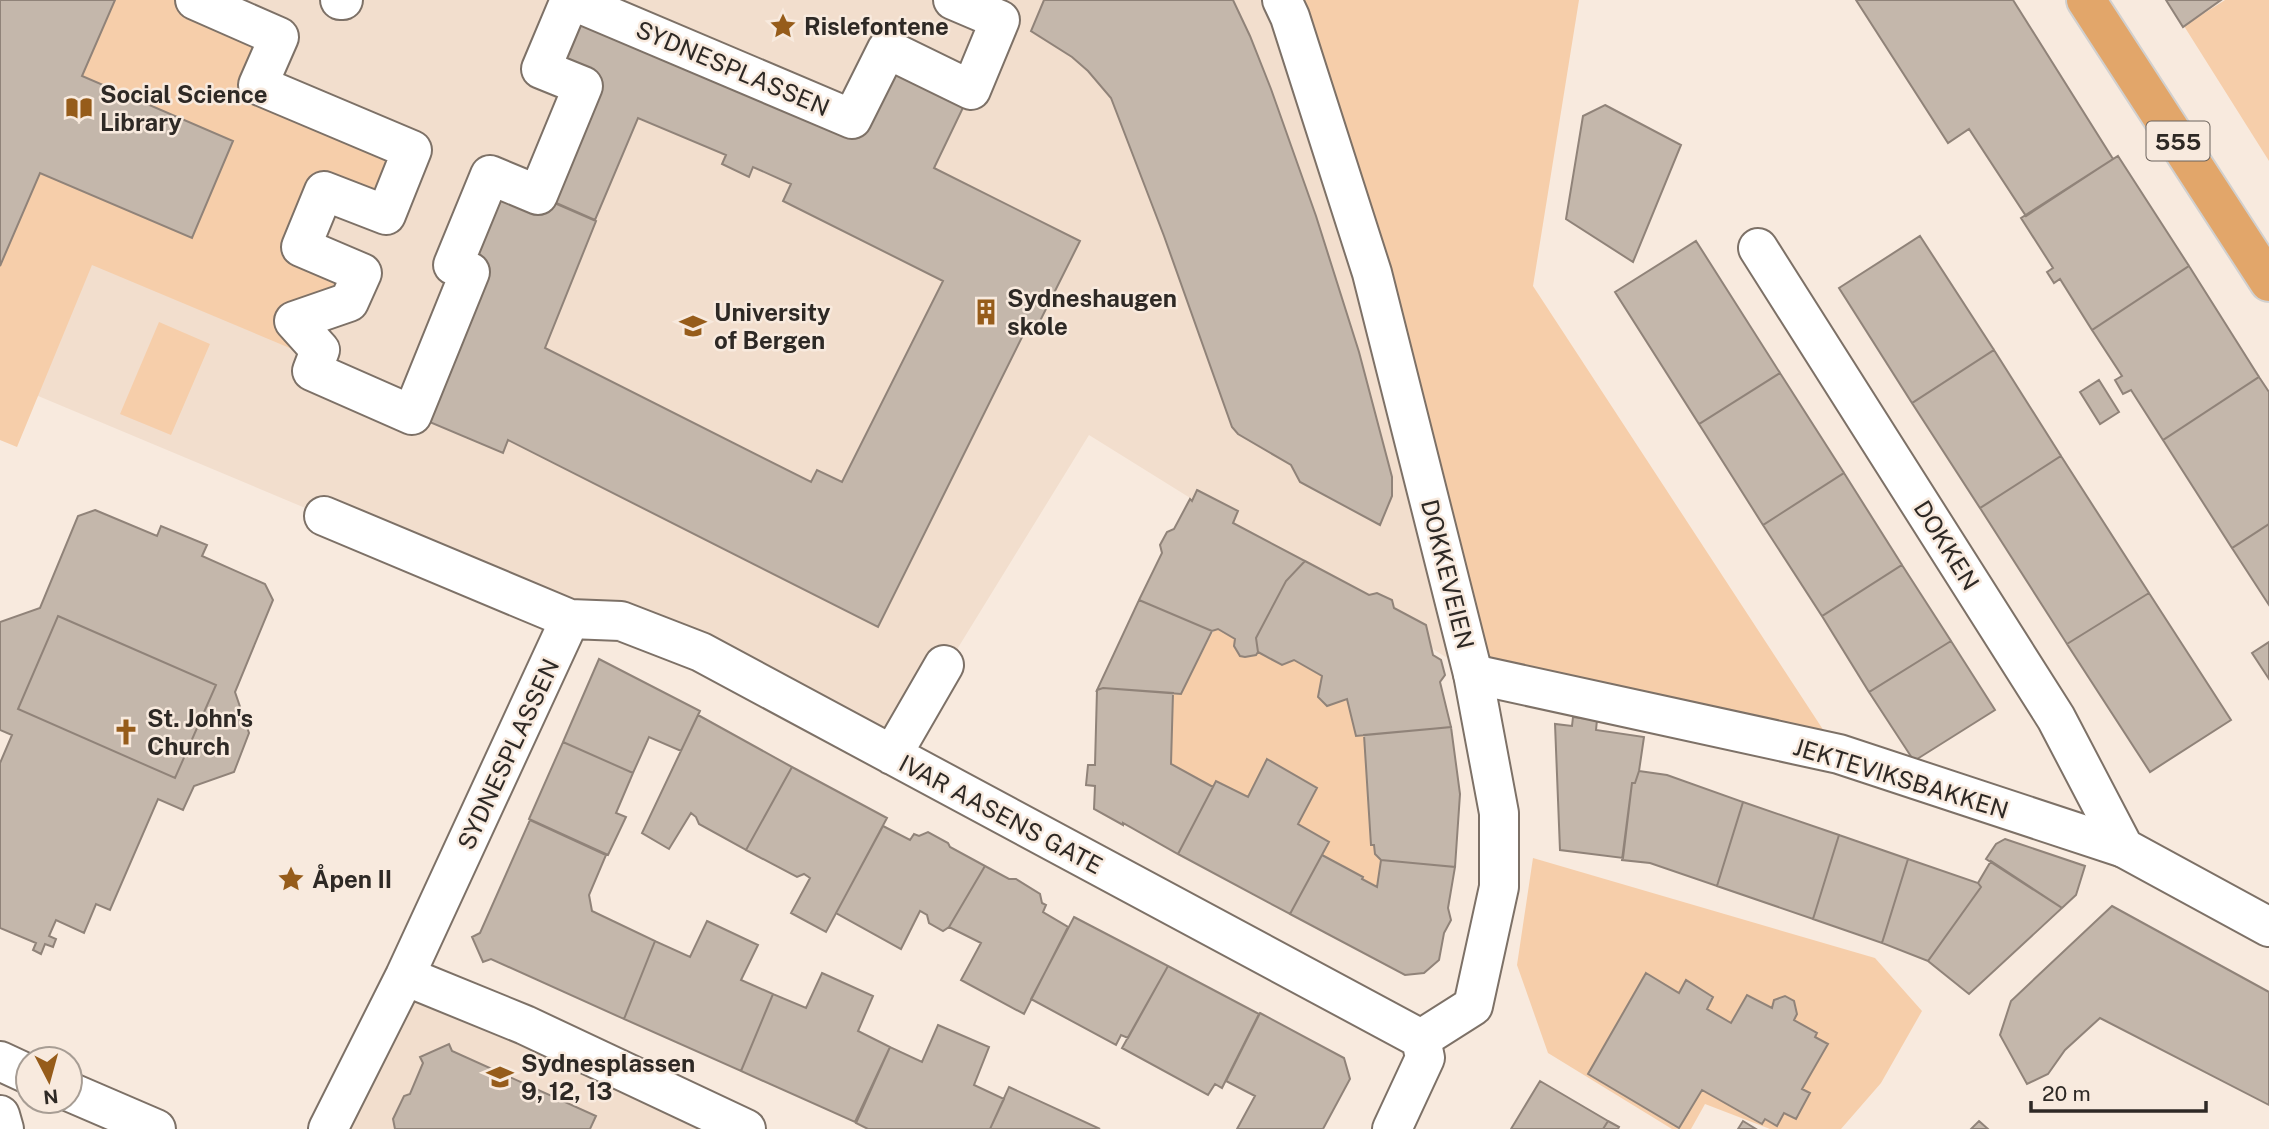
<svg xmlns="http://www.w3.org/2000/svg" width="2269" height="1129" font-family="'Public Sans',sans-serif">
  <style>
    .built { fill: #f2decd }
    .green { fill: #f6ceaa }
    .building { fill: #c4b7ab; stroke: #908379; stroke-width: 2 }
    .lines { fill: none; stroke-linecap: round; stroke-linejoin: round }
    .pedestrian-casing { stroke: #7d7167; stroke-width: 42 }
    .minor-casing { stroke: #7d7167; stroke-width: 42 }
    .trunk-casing { stroke: #d1d0cf; stroke-width: 42 }
    .pedestrian { stroke: #fff; stroke-width: 38 }
    .minor { stroke: #fff; stroke-width: 38 }
    .trunk { stroke: #e2a66a; stroke-width: 38 }
    .labels { text-anchor: middle; dominant-baseline: central; stroke-width: 5; stroke-linejoin: round; paint-order: stroke }
    .shield { fill: #f8eade; stroke: #6b635c; stroke-width: 2 }
    .shield-label { font-size: 23px; font-weight: bold; fill: #2e2925 }
    .poi-label { font-size: 24px; font-weight: bold; fill: #2e2925; stroke: #f8eade; text-anchor: start }
    .street-label { font-size: 24px; fill: #2e2925; stroke: #f8eade }
  </style>
  <rect width="100%" height="100%" fill="#f8eade"/>
  <path class="built" d="M0,0H1283L1473,674L1089,435L892,755L700,652L570,619L0,380Z
    M405,976L746,1129H345Z"/>
  <path class="green" d="M115,0H195L279,37L259,85L412,150L386,215L325,191L301,247L362,273L295,321L316,359L92,265L17,447L0,440V266L40,173L192,238L233,141L82,76Z
    M1282,0H1579L1533,286L1839,754L1473,674Z
    M2225,0H2269V161L2184,26Z
    M159,322L210,344L171,435L120,414Z
    M1218,629L1235,639L1234,646L1241,656L1251,657L1258,652L1282,665L1294,660L1322,676L1318,697L1327,705L1347,699L1364,735L1374,845L1381,860L1377,887L1362,879V876L1322,855L1329,842L1298,824L1317,787L1267,759L1248,797L1216,781L1213,787L1171,764L1173,693H1181L1214,630Z
    M1533,858L1875,958L1922,1011L1881,1083L1841,1129H1770L1705,1104L1691,1129H1672L1548,1053L1517,965Z"/>
  <path class="building" d="M0,0H115L82,76L233,141L192,238L40,173L0,266Z
    M571,0L853,119L887,50L971,91L934,168L1080,241L1036,329L1028,325L878,627L508,440L503,453L413,415L490,175L596,221L545,348L811,482L817,470L842,482L943,281L783,201L791,184L753,167L749,177L722,164L726,155L638,118L595,220L538,195L583,86L541,68Z
    M1044,0H1233L1250,36L1271,89L1316,216L1359,352L1392,477V496L1380,525L1300,482L1291,465L1238,434L1232,427L1164,236L1111,98L1088,71L1072,57L1031,31Z
    M1856,0H2013L2113,159L2026,216L1969,129L1948,143Z
    M2166,0H2221L2183,27Z
    M1605,105L1681,145L1633,262L1566,219L1583,116Z
    M2118,156L2189,266L2092,330L2060,279L2054,283L2047,272L2053,268L2021,218Z
    M1920,236L1994,350L1912,403L1839,288Z
    M1696,241L1780,373L1699,424L1615,292Z
    M2189,266L2259,377L2163,440L2131,390L2123,394L2115,380L2122,376L2092,330Z
    M1994,350L2061,456L1980,508L1912,403Z
    M1780,373L1844,473L1763,525L1699,424Z
    M2259,377L2269,392V524L2232,548L2163,440Z
    M2099,380L2119,412L2100,424L2080,392Z
    M2061,456L2149,593L2067,644L1980,508Z
    M1844,473L1902,565L1822,616L1763,525Z
    M1197,490L1238,511L1233,523L1305,561L1286,581L1256,638L1258,652L1256,655L1245,657L1240,656L1234,646L1235,639L1218,629L1212,631L1139,600L1162,553L1160,545L1167,532L1174,529L1190,499L1192,501Z
    M95,510L157,536L161,526L207,545L202,556L265,584L273,600L235,692L249,733L234,772L194,786L183,810L158,799L110,910L96,904L84,933L56,920L49,936L56,939L53,947L45,944L41,954L33,950L36,943L0,928V763L12,735L0,730V622L40,608L78,516Z
    M2269,524V605L2232,548Z
    M1305,561L1369,595L1377,593L1392,600L1394,608L1426,625L1433,655L1441,660L1445,675L1440,682L1451,727L1356,736L1347,699L1327,706L1318,697L1322,676L1294,660L1282,665L1258,652L1256,638L1286,581Z
    M1902,565L1951,641L1869,692L1822,616Z
    M2149,593L2231,720L2150,772L2067,644Z
    M1139,600L1212,631L1181,694L1103,688L1097,690Z
    M58,616L216,685L175,778L18,709Z
    M1951,641L1995,710L1914,761L1869,692Z
    M2269,642V679L2252,653Z
    M599,659L700,711L681,751L649,737L633,773L563,742Z
    M1103,688L1173,693L1171,764L1213,787L1178,854L1123,823V825L1094,809L1095,786L1086,785L1088,765H1095L1097,690Z
    M698,715L792,767L746,850L699,824L696,817L691,813L669,849L642,833Z
    M1573,717L1597,720L1596,730L1644,737L1639,771L1635,783H1632L1623,858L1560,850L1555,724L1572,726Z
    M1451,727L1460,794L1455,867L1381,860L1375,854L1374,845H1371L1364,735Z
    M563,742L633,773L616,813L626,817L608,855L529,819Z
    M1267,759L1317,788L1298,824L1329,842L1290,914L1178,854L1216,781L1248,797Z
    M792,767L887,818L826,932L791,913L810,878L804,874L797,877L746,850Z
    M1639,771L1667,775L1743,802L1717,886L1650,863L1622,860L1632,783H1635Z
    M1743,802L1839,835L1813,919L1717,886Z
    M530,820L606,855L589,895L592,911L655,941L624,1019L491,959L483,962L472,937L480,933Z
    M883,826L910,840L914,834L919,836L928,832L948,843L950,847L985,866L949,927L943,931L929,923L927,915L920,911L901,949L836,913Z
    M1839,835L1908,859L1882,943L1813,919Z
    M2005,839L2085,866L2076,895L2062,908L1986,859L1996,844Z
    M1322,855L1363,877L1362,879L1377,887L1381,860L1455,867L1448,908L1451,920L1444,933L1439,960L1424,973L1405,975L1290,914Z
    M1908,859L1978,883L1981,887L1928,961L1882,943Z
    M1991,861L2062,908L1969,994L1928,961L1981,887L1978,883Z
    M985,866L1009,879H1016L1040,894L1042,903L1046,905L1043,912L1068,927L1024,1014L961,980L981,943L949,927Z
    M2112,906L2269,992V1105L2100,1018L2065,1050L2048,1074L2027,1084L2000,1035L2011,1001Z
    M1074,917L1168,966L1128,1038L1121,1035L1116,1045L1031,999Z
    M707,921L758,945L741,980L773,994L741,1071L624,1019L655,941L690,957Z
    M1168,966L1259,1014L1222,1088L1215,1084L1208,1095L1122,1048Z
    M822,973L873,996L858,1031L890,1047L855,1122L741,1071L773,994L806,1008Z
    M1646,973L1679,993L1686,980L1713,997L1707,1009L1731,1023L1747,995L1772,1008L1774,1000L1785,996L1794,1001L1797,1014L1794,1020L1817,1033L1815,1037L1828,1044L1802,1089L1810,1093L1796,1119L1784,1113L1777,1126L1765,1119L1762,1124L1702,1090L1679,1128L1588,1074Z
    M1260,1013L1344,1058L1350,1079L1323,1129H1237L1255,1096L1226,1081Z
    M938,1025L989,1047L974,1085L1004,1099L990,1129H868L856,1123L890,1047L922,1062Z
    M449,1044L452,1051L596,1116L590,1129H395L393,1119L404,1096L410,1094L423,1063L420,1057Z
    M449,1044L452,1051L596,1116L590,1129H395L393,1119L404,1096L410,1094L423,1063L420,1057Z
    M1540,1081L1608,1121L1603,1129H1511Z
    M1009,1087L1100,1129H990Z
    M1608,1121L1619,1127L1618,1129H1603Z
    M1743,1121L1756,1129H1738Z
    M1979,1121L1988,1129H1971Z"/>
  <g class="lines">
    <g class="pedestrian-casing">
      <path id="pedestrian" d="M195,0L279,37L258,85L412,150L386,215L324,191L301,247L362,273L349,302L294,321L320,350L312,371L412,415L470,272L453,265L490,175L538,195L583,86L541,69L570,0
        M340,0H343
        M571,0L852,119L887,49L971,90L1000,20L953,0
        M1473,674L1839,754L2124,848"/>
    </g>
    <g class="minor-casing">
      <path id="minor" d="M1282,0L1290,17L1372,273L1473,674L1499,813V887L1473,1006L1421,1039L1425,1058L1392,1129
        M1758,248L2056,718L2124,848L2269,927
        M324,516L570,619L405,976L328,1129
        M570,619L621,621L701,652L1421,1039
        M892,755L944,665
        M405,976L525,1025L746,1129
        M0,1061L28,1074
        M70,1092L156,1129
        M0,1115L4,1129"/>
    </g>
    <g class="trunk-casing">
      <path id="trunk" d="M2086,0L2269,282"/>
    </g>
    <use href="#pedestrian" class="pedestrian"/>
    <use href="#minor" class="minor"/>
    <use href="#trunk" class="trunk"/>
  </g>
  <defs>
    <g id="sight-bare" transform="scale(2.1)"><path d="M0-6L1.8-2.2L6-1.7L2.9 1.2L3.7 5.4L0 3.3L-3.7 5.4L-2.9 1.2L-6-1.7L-1.8-2.2Z" fill="#965c1a" stroke="#f8eade" stroke-width="2.5" paint-order="stroke"/></g>
    <g id="library-bare" transform="scale(2.1)"><path d="M-6-4Q-3-5.5-.7-3.5V5Q-3 3-6 4ZM6-4Q3-5.5 .7-3.5V5Q3 3 6 4Z" fill="#965c1a" stroke="#f8eade" stroke-width="2.5" paint-order="stroke"/></g>
    <g id="building-bare" transform="scale(2.1)"><path d="M-4-6H4V6H1V3H-1V6H-4ZM-2.5-4.3h1.7v1.8h-1.7ZM.8-4.3h1.7v1.8H.8ZM-2.5-1h1.7V.8h-1.7ZM.8-1h1.7V.8H.8Z" fill="#965c1a" stroke="#f8eade" stroke-width="2.5" paint-order="stroke"/></g>
    <g id="university-bare" transform="scale(2.1)"><path d="M0-5L7-2L0 1L-7-2ZM-4 1L0 2.5L4 1V4Q0 6-4 4Z" fill="#965c1a" stroke="#f8eade" stroke-width="2.5" paint-order="stroke"/></g>
    <g id="church-bare" transform="scale(2.1)"><path d="M-1.2-6h2.4v3.5h3.3v2.4h-3.3V6h-2.4V-.1h-3.3v-2.4h3.3Z" fill="#965c1a" stroke="#f8eade" stroke-width="2.5" paint-order="stroke"/></g>
  </defs>
  <g fill-rule="evenodd">
    <use href="#sight-bare" x="783" y="26"/>
    <use href="#library-bare" x="79" y="108"/>
    <use href="#building-bare" x="986" y="312"/>
    <use href="#university-bare" x="693" y="326"/>
    <use href="#church-bare" x="126" y="732"/>
    <use href="#sight-bare" x="291" y="879"/>
    <use href="#university-bare" x="500" y="1077"/>
  </g>
  <g class="labels">
    <rect class="shield" x="2146.5" y="121.5" width="63" height="39" rx="5"/>
    <g class="shield-label">
      <text x="2178" y="141">555</text>
    </g>
    <g class="poi-label">
      <text x="804" y="26">Rislefontene</text>
      <text x="100" y="94">Social Science<tspan x="100" dy="28">Library</tspan></text>
      <text x="1007" y="298">Sydneshaugen<tspan x="1007" dy="28">skole</tspan></text>
      <text x="714" y="312">University<tspan x="714" dy="28">of Bergen</tspan></text>
      <text x="147" y="718">St. John's<tspan x="147" dy="28">Church</tspan></text>
      <text x="312" y="879">Åpen II</text>
      <text x="521" y="1063">Sydnesplassen<tspan x="521" dy="28">9, 12, 13</tspan></text>
    </g>
    <g class="street-label">
      <text transform="translate(733 68) rotate(23)">SYDNESPLASSEN</text>
      <text transform="translate(1947 545) rotate(58)">DOKKEN</text>
      <text transform="translate(1448 574) rotate(76)">DOKKEVEIEN</text>
      <text transform="translate(508 754) rotate(-65)">SYDNESPLASSEN</text>
      <text transform="translate(1901 778) rotate(17)">JEKTEVIKSBAKKEN</text>
      <text transform="translate(1001 814) rotate(28)">IVAR AASENS GATE</text>
    </g>
  </g>
  <g transform="translate(49 1080) rotate(174)"><circle r="33" fill="#f8eade" stroke="#a79d94" stroke-width="2"/>
  <path d="M0-5L12 26L0 18L-12 26Z" fill="#965c1a"/>
  <text y="-10" font-size="19" font-weight="bold" text-anchor="middle" fill="#2e2925">N</text>
  </g>
  <path d="M2031 1101v10h175v-10" fill="none" stroke="#2e2925" stroke-width="3.5"/>
  <text x="2042" y="1101" font-size="21" fill="#2e2925" stroke="#f8eade" stroke-width="5" paint-order="stroke">20 m</text>
</svg>
